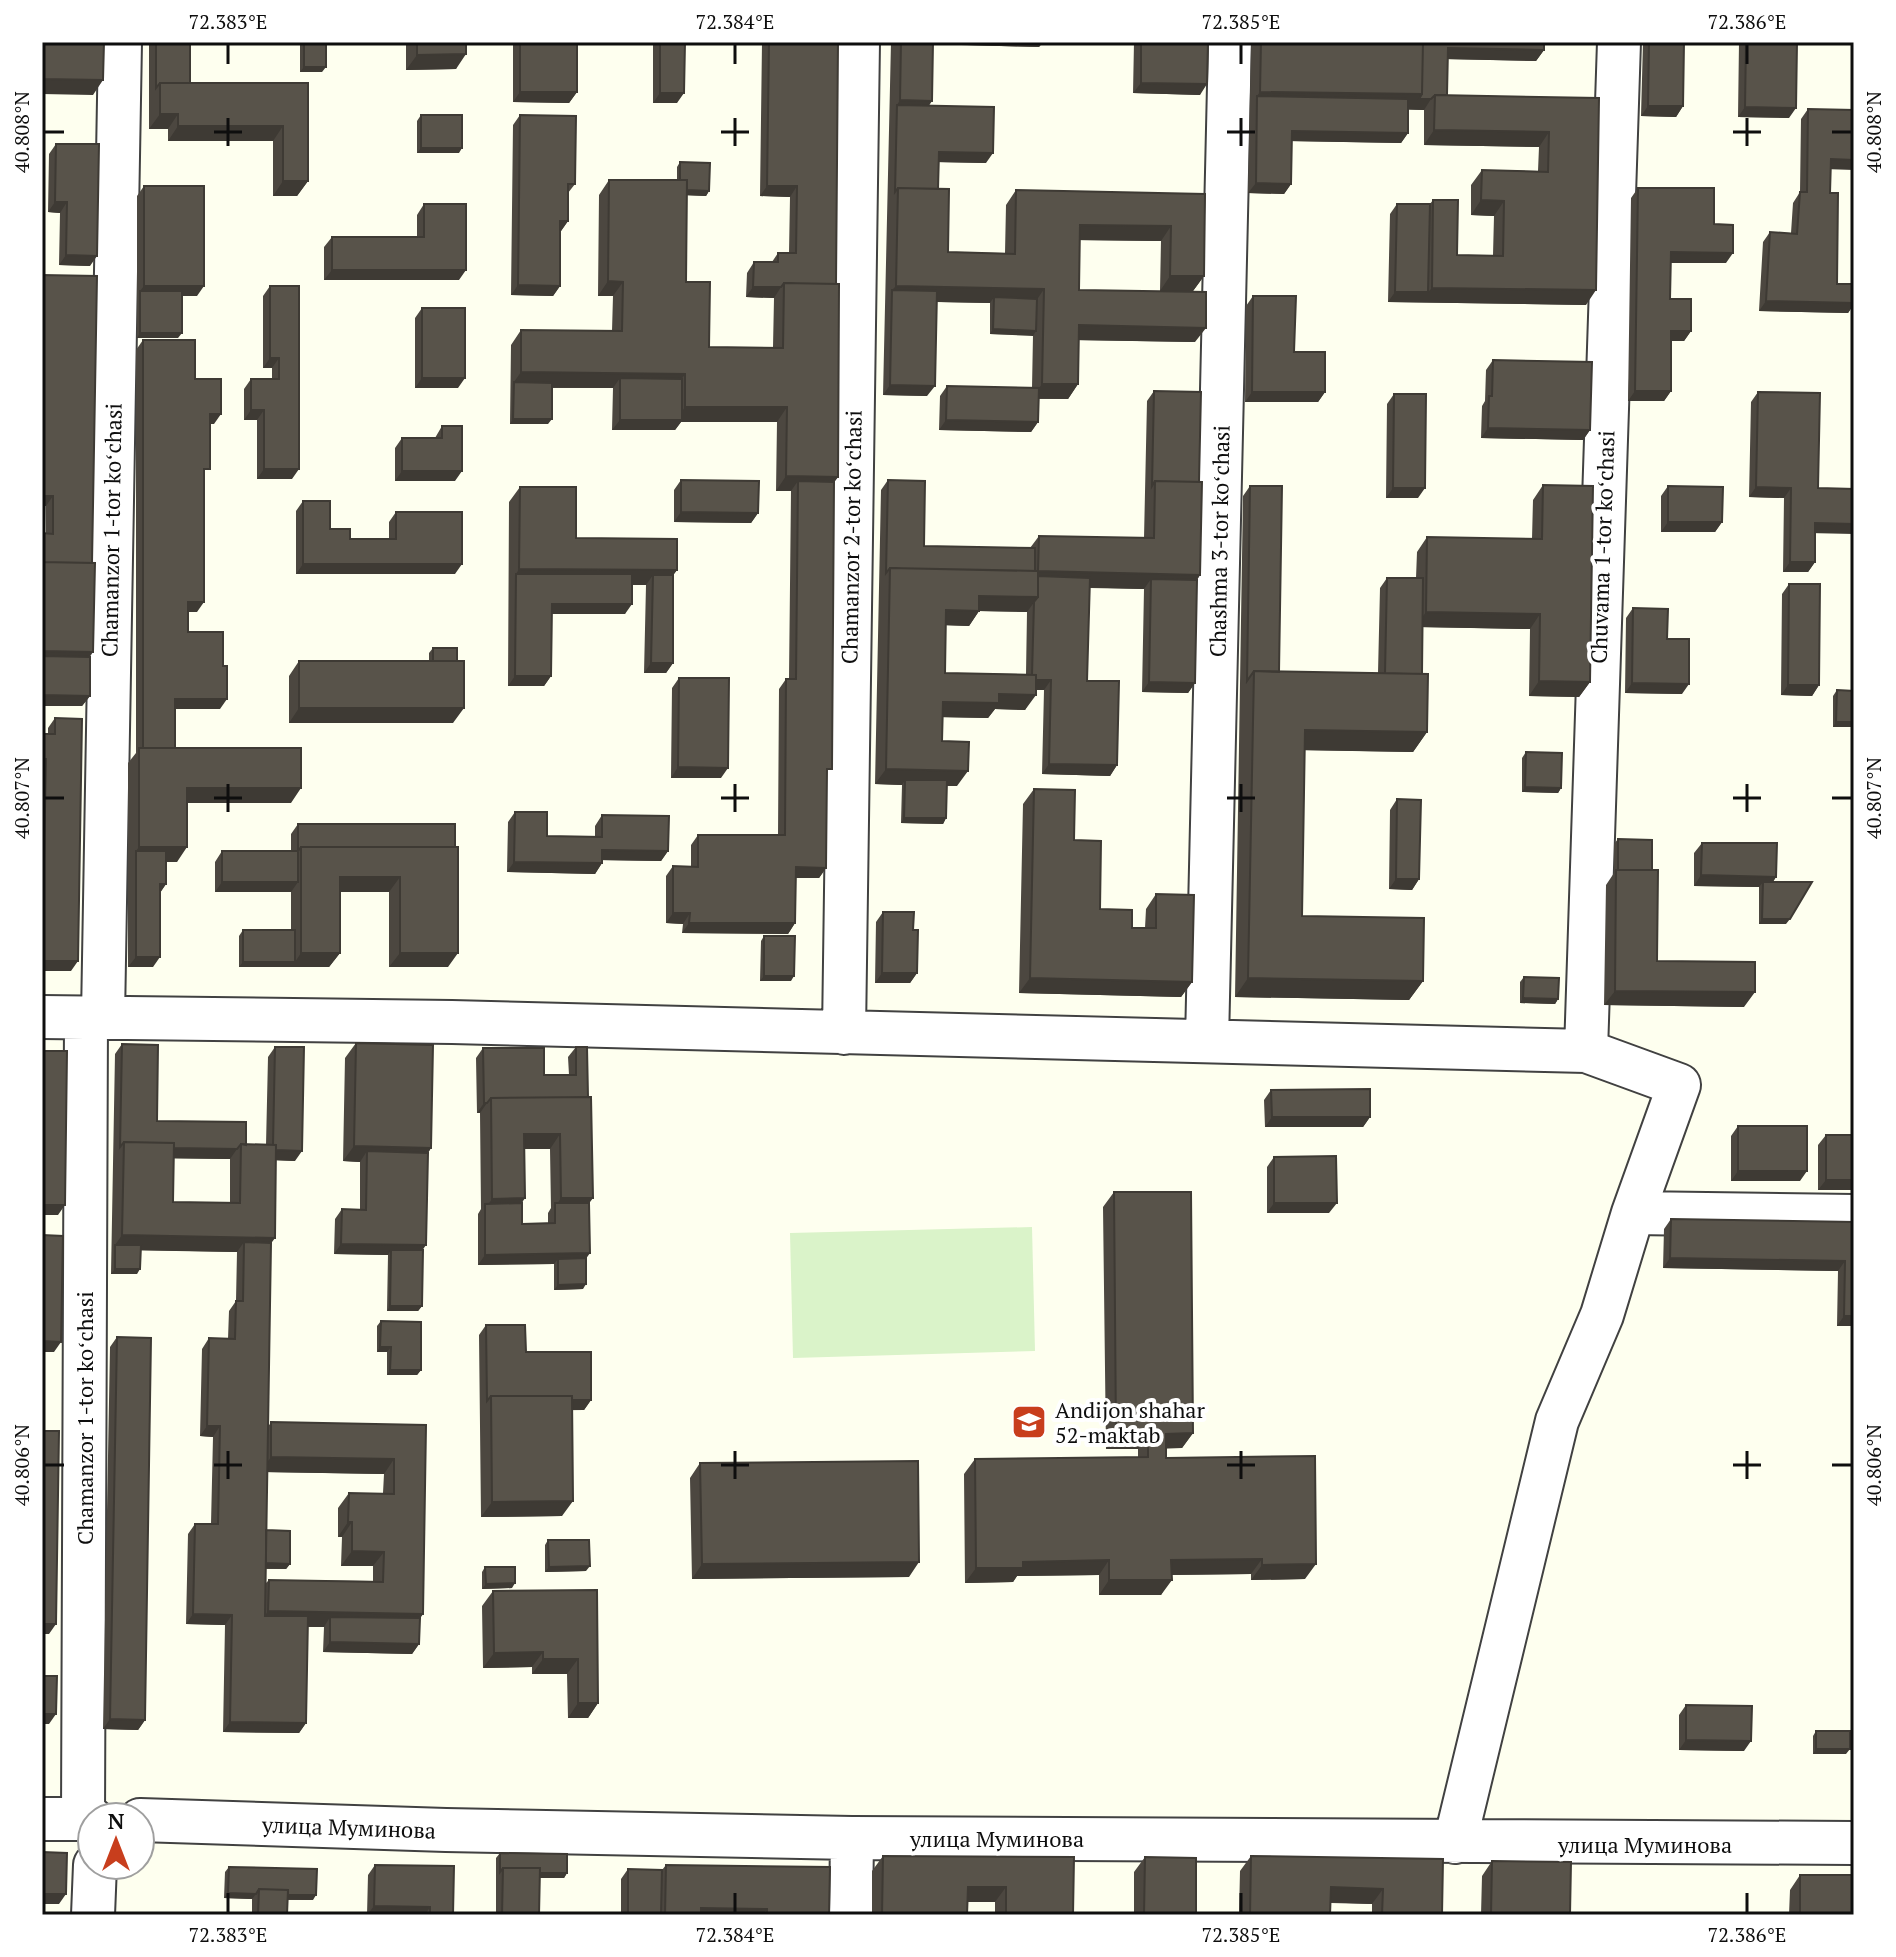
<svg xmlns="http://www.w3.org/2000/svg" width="1896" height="1957" font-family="'PT Serif',serif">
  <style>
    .pitch { fill: #daf3c9 }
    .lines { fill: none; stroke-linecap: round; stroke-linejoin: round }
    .minor-casing { stroke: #414141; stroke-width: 46 }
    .minor { stroke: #fff; stroke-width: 42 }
    .wall { fill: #4c4740; fill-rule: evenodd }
    .shaded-wall { fill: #3e3a34 }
    .building { fill: #58534a; stroke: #3e3a34; stroke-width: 2 }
    .ticks { fill: none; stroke: #0e0e0e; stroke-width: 3 }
    .labels { text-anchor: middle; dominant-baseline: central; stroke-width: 8; stroke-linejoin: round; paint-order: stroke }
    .street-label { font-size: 22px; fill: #0e0e0e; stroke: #fff }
    .poi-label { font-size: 22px; fill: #0e0e0e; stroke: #fff; text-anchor: start }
    .neatline { fill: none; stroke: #0e0e0e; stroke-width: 3 }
    .ticks-label { font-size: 20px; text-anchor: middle; fill: #0e0e0e }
  </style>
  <rect width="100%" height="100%" fill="#feffef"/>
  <path class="pitch" d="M1032,1227L1035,1351L793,1358L790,1233Z"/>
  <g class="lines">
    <g class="minor-casing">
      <path id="minor" d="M42,1017L452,1022L1586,1051L1679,1085L1633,1213L1602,1315L1557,1421L1455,1842
        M103,1017L120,42
        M844,1033L858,42
        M1207,1041L1230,42
        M1586,1051L1619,42
        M1633,1213L1854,1216
        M42,1819H92
        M83,1819L86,1017
        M140,1820L446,1830L852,1838L1854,1843
        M93,1915L95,1865
        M851,1915L852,1838"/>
    </g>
    <use href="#minor" class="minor"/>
  </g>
  <path class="wall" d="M149,42H190V83H308V181L297,196H273V141H168V129H149Z
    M300,42H326L322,72H300Z
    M406,42H466L456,69L406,70Z
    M513,42H577V92L569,103L513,102Z
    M653,42H685L677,103H653Z
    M762,42H838L836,284L838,477L834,482L827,776L826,868L819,878H796L795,923L788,934L682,933L683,924L666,923V876L673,866L691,867V845L698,835H778L779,689L786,679H789L791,491H776L777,422H681L675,430H612L613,388H552L548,424H510L511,345L521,330L612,331L613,296H598L599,195L609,180H677V167L680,162L709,191L706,196L687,195L686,282L709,347H773L774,298L746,297L747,273L754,262H772L778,253H789L790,197L760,196Z
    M891,42H1043L1039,47L933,44L929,106L986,163L939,162L938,189L948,252L1005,253L1006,205L1016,190L1205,194L1204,276L1193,291H1160L1161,241L1080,240L1079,290L1195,342L1079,340L1078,384L1068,399H1038V422L1031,432L939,430L940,396L947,386L1032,388L1033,335L990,334V303L936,302L927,396L883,395Z
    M1134,42H1208L1200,95L1133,93Z
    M1251,42H1544V50L1536,61L1448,59L1447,95L1599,98L1586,305L1388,302L1390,214L1397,204H1430L1433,200L1457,255H1493L1494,216L1471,215V185L1482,170L1538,171L1539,147L1424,145V110L1408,109V133L1401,143L1292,141L1291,184L1284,194L1248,193Z
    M1643,42H1684L1683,106L1676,117L1641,116Z
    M1739,42H1797L1789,118L1738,117Z
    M1808,109L1830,169V193L1837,284H1854V304L1848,313L1759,311L1763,242L1770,232L1791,233L1793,203L1800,192L1801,119Z
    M421,115L459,153H417V121Z
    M520,115L575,184L568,193V221L561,231L560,286L553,296L511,295L513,125Z
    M56,144L90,266L59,265L60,213L48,212L49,154Z
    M144,186L197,296H182L178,338H137V196Z
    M1638,188L1714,224L1726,263H1671L1670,299L1691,331L1684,341H1671V391L1664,401H1628L1631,198Z
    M424,204L459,280H324V247L332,237H417V215Z
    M42,275L90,657V696L82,706L46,533Z
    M270,286L292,479H257V420H244V389L251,379H272V368H263V296Z
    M1253,296L1325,392L1318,402H1245L1246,306Z
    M422,308L458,388H415V318Z
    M143,340L195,379L214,424H210L204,476L197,612H188V632L220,709H175V748L291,803H187L177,862H166V884L160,893L153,967H128V763L136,753V350Z
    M1493,360L1590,430L1583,440L1481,438L1482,406L1485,401L1486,370Z
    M1154,391L1199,482L1200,575L1197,580L1195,683L1188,693L1142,692L1144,589L1090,588L1087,681L1117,765L1110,776L1042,774L1044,690H1036L1025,710L995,709L988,718L943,717L942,741L957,786H947L946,818L943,824L901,823L902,785L875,784L881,490L888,480L924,546L1030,548L1039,536L1144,538L1147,401ZM979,611L1027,612L1026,674L945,673L946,625L969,626Z
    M1758,392L1818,488L1815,533V562L1808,572H1783L1784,498L1749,497L1751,402Z
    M1394,394L1418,498H1386L1387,404Z
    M442,426L455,481H395V448L402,438H435Z
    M681,480L758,513L751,523L674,522V490Z
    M1543,485L1590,682L1579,697L1529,696L1530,629L1422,627V674L1427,732L1413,752L1305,750L1302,916L1423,981L1409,1000L1235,997L1243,496L1250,486L1279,672L1378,673L1380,588L1387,578H1416L1417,552L1427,537L1532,539L1533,500Z
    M1668,486L1722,522L1715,532H1661V496Z
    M520,487L576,538L677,570L673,575V663L666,673H644L646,585H632L625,614H552L551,676L544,686H508L509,502Z
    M303,501L330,529L350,539H389V522L396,512L455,574H296V511Z
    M1789,584L1819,685L1812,696L1781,695L1782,594Z
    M1633,608L1667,639L1682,694L1625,693L1626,618Z
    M433,648L457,661L453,723H289V676L299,661H429V653Z
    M679,678L721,778H671L672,688Z
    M1837,690L1854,691V727H1833V696Z
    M55,718L71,971H42V734H48V728Z
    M1526,752L1561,788L1558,793L1522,792V758Z
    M1034,789L1074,840L1100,909L1132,928H1145L1146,909L1156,894L1192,982L1181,997L1019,993L1023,804Z
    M1397,799L1419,879L1412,890L1389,889L1390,810Z
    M515,812L547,836L595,837V826L602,815L668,851L661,861L602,860V863L595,874L507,872L508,822Z
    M298,824H455L448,967H389V892H340V953L329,967H239V936L243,930H291V892H215V862L222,851H291V834Z
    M1618,839L1652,870L1657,961L1744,1007L1604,1005L1606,885L1614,873V844Z
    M1702,843L1776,877L1773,882L1786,924H1759V887L1694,886V853Z
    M883,912L913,930L917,973L910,983H875L876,922Z
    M764,936L791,981H760L761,941Z
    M1524,977L1558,999L1555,1004L1520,1003V982Z
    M356,1043L431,1148L428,1153L423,1250L422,1306L418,1311H387L388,1255L334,1254L335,1219L342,1209L360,1210V1162L343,1161L345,1058Z
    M122,1044L157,1121L246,1145H266L268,1057L275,1047L295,1161L276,1160L271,1243L268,1427L271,1422L426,1425L423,1614L420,1618L419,1644L412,1654L323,1652L324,1627H308L306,1723L299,1733L223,1732L225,1625L186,1624L188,1534L195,1524H211L213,1437L200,1436L202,1349L209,1338L228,1339L229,1311L236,1301L237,1252L141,1250L137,1274H111L115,1054ZM174,1158L230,1159V1203L173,1202ZM267,1472L384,1474L383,1493H349L338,1508V1537H342L341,1566H373V1581L269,1580L265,1584L266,1569H286L290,1564L266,1530Z
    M576,1047L589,1203L586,1258L583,1289L554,1290V1264L478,1265V1214L481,1209L480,1113H477L476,1058L483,1048L544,1075H569L568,1057ZM524,1149H550L551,1208L548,1213V1223L522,1224Z
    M1271,1090L1370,1117L1363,1127H1265L1264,1100Z
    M1738,1126L1800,1181H1731V1136Z
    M1826,1135L1854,1190H1818V1145Z
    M1274,1157L1329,1213H1267V1167Z
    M1114,1192L1193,1433L1182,1448H1166V1458L1305,1579L1251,1580V1574L1172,1575L1161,1595H1099V1575L1017,1576L1013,1582L965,1583L964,1474L975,1459L1138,1457V1449H1106L1103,1207Z
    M1671,1219L1854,1222V1326H1837L1838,1271L1663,1268L1664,1229Z
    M381,1321L421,1370L417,1375H387V1352H377V1326Z
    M486,1325L591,1400L584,1410H572L562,1516L481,1517L479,1335Z
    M117,1337L145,1720L138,1730L103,1729L110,1347Z
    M700,1463L909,1577L692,1579L690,1478Z
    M548,1540L586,1571L545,1572V1545Z
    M485,1567L512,1588L482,1589V1572Z
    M597,1590L598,1703L588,1718H568L567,1674H532V1667L483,1668L482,1606L493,1591Z
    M1686,1705L1744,1751L1679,1750V1715Z
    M1816,1731L1846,1754H1813V1736Z
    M500,1853L567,1873L564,1878H539V1915H496V1858Z
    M883,1856L1074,1857L1073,1915H995V1902H968L967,1915H872V1871Z
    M1251,1856L1443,1859L1442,1915H1372V1904L1331,1903L1330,1915H1239L1240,1871Z
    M1145,1857L1196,1915H1134V1872Z
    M1492,1861L1570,1915H1481L1482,1876Z
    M375,1865L453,1915H367L368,1875Z
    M666,1865L829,1915H621V1879L628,1869L662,1870Z
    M229,1867L313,1900H288L287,1915H252V1899L224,1898L225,1872Z
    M1800,1875L1854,1915H1789L1790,1890Z"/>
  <path class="shaded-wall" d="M924,42H1043L1039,47L923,44Z
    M1448,48L1544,50L1536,61L1441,59Z
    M466,54L456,69L406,70L417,55Z
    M304,67H326L322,72H300Z
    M42,79L103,80L93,95L42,94Z
    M1141,83L1207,84L1200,95L1133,93Z
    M520,92H577L569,103L513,102Z
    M1260,92L1422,94L1431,99L1424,110L1257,107V96Z
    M660,93H684L677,103H653Z
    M900,100L932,101L922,116L897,105Z
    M1648,106H1683L1676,117L1641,116Z
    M1745,107L1796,108L1789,118L1738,117Z
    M160,114H178L168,129H149Z
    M178,126H283L273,141H168Z
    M1434,130L1549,132L1539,147L1424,145Z
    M1292,131L1408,133L1401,143L1285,141Z
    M421,148H462L459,153H417Z
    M939,152L993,153L986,163L932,162Z
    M1831,159L1854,160V170L1824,169Z
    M283,181H308L297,196H273Z
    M1256,183L1291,184L1284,194L1248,193Z
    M767,186H797L790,197L760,196Z
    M680,190L709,191L706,196L677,195Z
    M1481,200L1504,201L1494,216L1471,215Z
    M55,202H67L60,213L48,212Z
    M560,221H568L561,231Z
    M1080,225L1171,226L1161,241L1070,240Z
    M1671,252L1733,253L1726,263H1664Z
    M66,255L97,256L90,266L59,265Z
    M332,270H466L459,280H324Z
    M1170,276H1204L1193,291H1160Z
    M608,281L623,282L613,296H598Z
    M518,285L560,286L553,296L511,295Z
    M144,286H204L197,296H140V291Z
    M896,286L1044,289L1034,304L994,297L990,303L892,301V290Z
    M753,287H781L774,298L746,297Z
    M1432,288L1596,290L1586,305L1388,302L1395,292H1428Z
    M1766,301L1854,303V304L1848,313L1759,311Z
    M1079,325L1206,328L1195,342L1069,340Z
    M993,329L1036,331L1033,336L990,334Z
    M1671,331H1691L1684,341H1664Z
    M140,333H182L178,338H137Z
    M270,358H279L272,368H263Z
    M521,372L685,374L675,389L620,378L613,388L514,387V382Z
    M422,378H465L458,388H415Z
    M1042,384H1078L1068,399L1032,398Z
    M890,385L935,386L927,396L883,395Z
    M1635,391H1671L1664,401H1628Z
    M1252,392H1325L1318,402H1245Z
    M685,407H787L777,422H681L675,430H612L620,420H676Z
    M251,410H264L257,420H244Z
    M210,414H221L214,424H202Z
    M513,419H552L548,424H510Z
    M946,420L1038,422L1031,432L939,430Z
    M1488,428L1590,430L1583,440L1481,438Z
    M264,469H299L292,479H257Z
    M402,471H462L455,481H395Z
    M786,476L838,477L827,492L798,481L791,491H776Z
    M1756,487L1791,488L1784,498L1749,497Z
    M1393,488H1425L1418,498H1386Z
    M42,496H53L46,506H42Z
    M681,512L758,513L751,523L674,522Z
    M1668,522H1722L1715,532H1661Z
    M1815,523L1854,524V534L1808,533Z
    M1790,562H1815L1808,572H1783Z
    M303,564H462L455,574H296Z
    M519,569L677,570L666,585L653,575L646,585L516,584V574Z
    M1038,571L1200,575L1190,590L1151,579L1144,589L1034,586Z
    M979,596L1038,597L1027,612L979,611L969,626L936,625L946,610Z
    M188,602H204L197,612H181Z
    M552,604H632L625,614H545Z
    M1426,612L1540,614L1530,629L1415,627Z
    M42,651L93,652L83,667L42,666Z
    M651,663H673L666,673H644Z
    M515,676H551L544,686H508Z
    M1032,679L1051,680L1044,690H1025Z
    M1539,681L1590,682L1579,697L1529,696Z
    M1149,682L1195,683L1188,693L1142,692Z
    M1632,683L1689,684L1682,694L1625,693Z
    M1788,685H1819L1812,696L1781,695Z
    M999,694L1036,695L1025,710L995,709L988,718L932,717L943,702Z
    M42,695L90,696L82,706H42Z
    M175,699H227L220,709H168Z
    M299,708H464L453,723H289Z
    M1836,722H1854V727H1833Z
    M1305,730L1427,732L1413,752L1291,750Z
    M1049,764L1117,765L1110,776L1042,774Z
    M678,767L728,768L721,778H671Z
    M886,769L968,771L957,786L905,785V780L902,785L875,784Z
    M1525,787L1561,788L1558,793L1522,792Z
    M187,788H301L291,803H177Z
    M904,818H946L943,824L901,823Z
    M139,847H187L177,862H136V851Z
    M602,850L668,851L661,861L595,860Z
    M514,862L602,863L595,874L507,872Z
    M796,867L826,868L819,878H789Z
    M1701,875L1776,877L1769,887L1763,882L1759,887L1694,886Z
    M340,877H400L389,892H329Z
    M1396,879H1419L1412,890L1389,889Z
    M222,882H298L291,892H215Z
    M160,884H166L159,894Z
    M673,913H690L683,924L666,923Z
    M1762,919H1790L1786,924H1759Z
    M689,923H795L788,934L682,933Z
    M301,953H340L329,967H239L243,962H295Z
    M400,953H458L448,967H389Z
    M136,957H160L153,967H128Z
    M42,961H78L71,971H42Z
    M882,973H917L910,983H875Z
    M764,976H794L791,981H760Z
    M1030,978L1192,982L1181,997L1019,993Z
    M1248,978L1423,981L1409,1000L1235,997Z
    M1615,991L1755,992L1744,1007L1604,1005Z
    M1523,998L1558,999L1555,1004L1520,1003Z
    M484,1103H487L480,1113H477Z
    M1272,1117H1370L1363,1127H1265Z
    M524,1134H560L550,1149H514Z
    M354,1146L431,1148L421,1163L367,1151L360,1162L343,1161Z
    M124,1147L237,1149L230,1159L124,1158Z
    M273,1150L302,1151L295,1161L266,1160Z
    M1738,1171H1807L1800,1181H1731Z
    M1826,1180H1854V1190H1818Z
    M525,1198L515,1213L485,1209L492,1199Z
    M561,1198H593L582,1213L555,1207Z
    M1274,1203H1337L1329,1213H1267Z
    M42,1205H65L58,1215H42Z
    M122,1235L275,1238L264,1253L244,1242L237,1252L115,1250V1245Z
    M341,1244L426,1245L419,1255L391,1250L388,1255L334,1254Z
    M590,1253L583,1263L558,1259L554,1264L478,1265L485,1255Z
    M1670,1258L1845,1261L1838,1271L1663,1268Z
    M115,1269H140L137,1274H111Z
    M586,1284L583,1289L554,1290L558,1285Z
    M390,1306H422L418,1311H387Z
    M1844,1316H1854V1326H1837Z
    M42,1341L61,1342L54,1352H42Z
    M380,1347H391L387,1352H377Z
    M390,1370H421L417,1375H387Z
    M591,1400L584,1410L491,1411V1401Z
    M207,1426H220L213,1437L200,1436Z
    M1193,1433L1182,1448L1155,1449L1166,1434Z
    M1116,1434H1148L1138,1449H1106Z
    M271,1457L394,1459L384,1474L260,1472Z
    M573,1501L562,1516L481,1517L492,1502Z
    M348,1522H352L342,1537H338Z
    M352,1551L384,1552L373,1566H341Z
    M1262,1559L1251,1574L1161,1575L1171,1560Z
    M1109,1560L1099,1575L1017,1576L1013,1582L965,1583L976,1568L1023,1562Z
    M919,1562L909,1577L692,1579L702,1564Z
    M262,1563L290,1564L286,1569L259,1568Z
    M1316,1564L1305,1579L1251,1580L1262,1565Z
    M590,1566L586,1571L545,1572L549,1567Z
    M1109,1580H1172L1161,1595H1099Z
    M515,1583L512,1588L482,1589L486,1584Z
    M268,1611L423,1614L413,1628L330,1617L324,1627L258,1626Z
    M193,1614L232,1615L225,1625L186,1624Z
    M42,1624H56L49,1634H42Z
    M330,1642L419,1644L412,1654L323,1652Z
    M543,1652L532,1667L483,1668L494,1653Z
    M543,1659H578L567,1674H532Z
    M578,1703H598L588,1718H568Z
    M42,1714H56L49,1724H42Z
    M110,1719L145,1720L138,1730L103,1729Z
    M230,1722L306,1723L299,1733L223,1732Z
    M1686,1740L1751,1741L1744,1751L1679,1750Z
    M1816,1749H1850L1846,1754H1813Z
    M503,1873H567L564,1878H503Z
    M968,1887H1006L995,1902H957Z
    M1331,1887L1383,1889L1372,1904L1320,1902Z
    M228,1893L256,1894L252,1899L224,1898Z
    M42,1894H66L59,1904H42Z
    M259,1894L316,1895L313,1900L259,1899Z
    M374,1906L430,1907L425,1915H367Z
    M701,1908L767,1909L763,1915H696Z"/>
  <path class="building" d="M42,42H104L103,80L42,79Z
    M156,42H190V83H160L156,88Z
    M304,42H326V67H304Z
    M417,42H466V54L417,55Z
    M520,42H577V92H520Z
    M660,42H685L684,93H660Z
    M769,42H838L836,284L784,283L781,287H753L754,262H778V253H796L797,186H767Z
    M901,42H933L932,101L900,100Z
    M1141,42H1208L1207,84L1141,83Z
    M1261,42H1423L1422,94L1260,92Z
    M1423,42H1544V50L1448,48L1447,95H1435L1431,99H1419L1422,94Z
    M1649,42H1684L1683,106H1648Z
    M1746,42H1797L1796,108L1745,107Z
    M160,83H308V181H283V126H178V114H160Z
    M1435,95L1599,98L1596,290L1432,288L1433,200H1458L1457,255L1503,256L1504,201L1481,200L1482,170L1548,172L1549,132L1434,130Z
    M1257,96L1408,99V133L1292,131L1291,184L1256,183Z
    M897,105L994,107L993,153L939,152L938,189L898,188L895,192Z
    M1808,109L1854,110V160L1831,159L1830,193H1838L1837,284H1854V303L1766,301L1770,232L1797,234L1800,192H1807Z
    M421,115H462V148H421Z
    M520,115L576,116L575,184H568V221H560V286L518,285Z
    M56,144H99L97,256L66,255L67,202H55Z
    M680,162L710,163L709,191L687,190V180H680Z
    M609,180H687L686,282H710L709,347L783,348L784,283L839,284L838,477L786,476L787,407H685V374L521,372V330L622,331L623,282L608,281Z
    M144,186H204V286H144Z
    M898,188L949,189L948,252L1015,254L1016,190L1205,194L1204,276H1170L1171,226L1080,225L1079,290L1206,292V328L1079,325L1078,384H1042L1044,289L896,286Z
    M1638,188H1714V224L1733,225V253L1671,252L1670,299H1691V331H1671V391H1635Z
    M424,204H466V270H332V237H424Z
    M1397,204H1430L1428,292H1395Z
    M42,275L97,276L92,563L42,562V533L53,534V496H42Z
    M270,286H299V469H264V410H251V379H279V358H270Z
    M892,290L937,291L935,386L890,385Z
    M140,291H182V333H140Z
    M1253,296H1296L1294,352H1325V392H1252Z
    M994,297L1037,299L1036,331L993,329Z
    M422,308H465V378H422Z
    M143,340H195V379H221V414H210V469H204V602H188V632H223V666H227V699H175V748H143Z
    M1493,360L1592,362L1590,430L1488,428L1489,396H1492Z
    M620,378L682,379V420H620Z
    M514,382L552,383V419H513Z
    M947,386L1039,388L1038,422L946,420Z
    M1154,391L1201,392L1199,482L1155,481L1152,486Z
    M1758,392L1820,393L1818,488L1854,489V524L1815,523V562H1790L1791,488L1756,487Z
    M1394,394H1426L1425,488H1393Z
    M442,426H462V471H402V438H442Z
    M681,480L759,481L758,513L681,512Z
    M888,480L925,481L924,546L1035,548V571L890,568L886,573Z
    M798,481L834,482L832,769H827L826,868L796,867L795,923H689L690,913H673V866L698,867V835H785L786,679H796Z
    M1155,481L1202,482L1200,575L1038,571V597L979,596V611L946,610L945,673L1036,675V695L999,694V703L943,702L942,741L969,742L968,771L886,769L890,568L1038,571L1039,536L1154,538Z
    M1543,485L1593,486L1590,682L1539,681L1540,614L1426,612L1427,537L1542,539Z
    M1250,486H1282L1279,672L1254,671L1247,681Z
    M1668,486L1723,487L1722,522H1668Z
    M520,487H576V538L677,539V570L519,569Z
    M303,501H330V529H350V539H396V512H462V564H303Z
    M42,562L95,563L93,652L42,651Z
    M516,574H632V604H552L551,676H515Z
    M653,575H673V663H651Z
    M1038,576L1090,578L1087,681H1119L1117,765L1049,764L1051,680H1036V675H1032L1034,602L1038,597Z
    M1387,578H1423L1422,674L1385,673Z
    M1151,579L1197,580L1195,683L1149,682Z
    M1789,584H1820L1819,685H1788Z
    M1633,608L1668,609L1667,639H1689V684L1632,683Z
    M433,648H457V661H433Z
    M42,656L90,657V696L42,695Z
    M299,661H464V708H299Z
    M1254,671L1428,674L1427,732L1305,730L1302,916L1424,918L1423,981L1248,978Z
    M679,678H729L728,768L678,767Z
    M1837,690L1854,691V722H1836Z
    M55,718L82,719L78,961H42V859H44L46,759H42V734H55Z
    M139,748H301V788H187V847H139Z
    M1526,752L1562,753L1561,788L1525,787Z
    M905,780H947L946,818H904Z
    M1034,789L1075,790L1074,840L1101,841L1100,909L1132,910V928H1156V894L1194,895L1192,982L1030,978Z
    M1397,799L1421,800L1419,879H1396Z
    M515,812H547V836L602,837V815L669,816L668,851L602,850V863L514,862Z
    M298,824H455V847H301L298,851Z
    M1618,839L1652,840V870H1618Z
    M1702,843H1777L1776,877L1701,875Z
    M301,847H458V953H400V877H340V953H301Z
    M136,851H166V884H160V957H136Z
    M222,851H298V882H222Z
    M1616,870H1658L1657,961L1755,962V992L1615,991Z
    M1763,882H1812L1790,919H1762Z
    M883,912H914L913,930H918L917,973H882Z
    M243,930H295V962H243Z
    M764,936H795L794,976H764Z
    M1524,977L1559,978L1558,999L1523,998Z
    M356,1043L433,1045L431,1148L354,1146Z
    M122,1044L158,1045L157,1121L246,1122V1145L241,1144L237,1149L174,1148V1143L124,1142L120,1147Z
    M275,1047H304L302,1151L276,1150V1145H273Z
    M576,1047H587L588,1097L491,1098L487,1103H484L483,1048H544V1075H576Z
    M42,1051H67L65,1205H42Z
    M1370,1089V1117H1272L1271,1090Z
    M591,1097L593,1198H561L560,1134H524L525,1198L492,1199L491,1098Z
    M1738,1126H1807V1171H1738Z
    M1826,1135H1854V1180H1826Z
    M124,1142L174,1143L173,1202L240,1203L241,1144L276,1145L275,1238L122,1235Z
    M367,1151L428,1153L426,1245L341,1244L342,1209L366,1210Z
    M1336,1156L1337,1203H1274V1157Z
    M1114,1192H1191L1193,1433L1166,1434V1458L1315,1456L1316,1564L1262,1565V1559L1171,1560L1172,1580H1109V1560L1023,1562V1568H976L975,1459L1148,1457V1434H1116Z
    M522,1203V1224L555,1223V1203H589L590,1253L485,1255V1204Z
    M1671,1219L1854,1222V1316H1844L1845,1261L1670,1258Z
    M42,1235L63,1236L61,1342L42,1341Z
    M244,1242L271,1243L265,1616H308L306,1723L230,1722L232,1615L193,1614L195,1524H218L220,1426H207L209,1338L235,1339L236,1301H243Z
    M115,1245H141L140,1269H115Z
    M391,1250H423L422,1306H390Z
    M586,1258V1284L558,1285V1259Z
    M381,1321L421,1322V1370H390L391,1347H380Z
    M486,1325H525L526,1352H591V1400H572V1396H491L487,1401Z
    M117,1337L151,1338L145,1720L110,1719Z
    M491,1396H572L573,1501L492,1502Z
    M271,1422L426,1425L423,1614L268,1611L269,1580L383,1582L384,1552L352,1551V1522H348L349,1493L394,1494V1459L271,1457Z
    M42,1431H59L56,1624H42Z
    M918,1461L919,1562L702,1564L700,1463Z
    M266,1530L290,1531V1564L266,1563Z
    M548,1540H589L590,1566L549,1567Z
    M485,1567H515V1583L486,1584Z
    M597,1590L598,1703H578V1659H543V1652L494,1653L493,1591Z
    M330,1617L420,1618L419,1644L330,1642Z
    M42,1676H57L56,1714H42Z
    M1686,1705L1752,1706L1751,1741L1686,1740Z
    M1816,1731H1850V1749H1816Z
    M42,1852L67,1853L66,1894H42Z
    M500,1853L567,1854V1873H540V1868H503L500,1872Z
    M883,1856L1074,1857L1073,1915H1006V1887H968L967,1915H882Z
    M1251,1856L1443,1859L1442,1915H1382L1383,1889L1331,1887L1330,1915H1250Z
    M1145,1857L1196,1858V1915H1144Z
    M1492,1861L1571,1862L1570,1915H1491Z
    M375,1865L454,1866L453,1915H430V1907L374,1906Z
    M666,1865L830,1867L829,1915H767V1909L701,1908V1915H665Z
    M229,1867L317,1869L316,1895H288V1890L259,1889L256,1894L228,1893Z
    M503,1868H540L539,1915H502Z
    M628,1869L662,1870L661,1915H628Z
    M1800,1875H1854V1915H1800Z
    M259,1889L288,1890L287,1915H258Z"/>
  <path class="ticks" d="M228,44V64M735,44V64M1241,44V64M1747,44V64M228,118V146M735,118V146M1241,118V146M1747,118V146M44,132H64M214,132H242M721,132H749M1227,132H1255M1733,132H1761M1832,132H1852M228,784V812M735,784V812M1241,784V812M1747,784V812M44,798H64M214,798H242M721,798H749M1227,798H1255M1733,798H1761M1832,798H1852M228,1451V1479M735,1451V1479M1241,1451V1479M1747,1451V1479M44,1465H64M214,1465H242M721,1465H749M1227,1465H1255M1733,1465H1761M1832,1465H1852M228,1893V1913M735,1893V1913M1241,1893V1913M1747,1893V1913"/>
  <defs>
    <g id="school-square" transform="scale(1.8)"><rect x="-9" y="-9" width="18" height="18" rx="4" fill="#c83e1d" stroke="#fff"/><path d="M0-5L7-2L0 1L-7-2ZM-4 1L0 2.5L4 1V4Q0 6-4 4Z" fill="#fff"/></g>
  </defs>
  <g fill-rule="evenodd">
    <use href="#school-square" x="1029" y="1422"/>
  </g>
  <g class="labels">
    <g class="street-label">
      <text transform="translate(111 530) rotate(-89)">Chamanzor 1-tor koʻchasi</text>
      <text transform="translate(851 537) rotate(-89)">Chamanzor 2-tor koʻchasi</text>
      <text transform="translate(1219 541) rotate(-89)">Chashma 3-tor koʻchasi</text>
      <text transform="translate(1602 547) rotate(-88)">Chuvama 1-tor koʻchasi</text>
      <text transform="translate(84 1418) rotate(-90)">Chamanzor 1-tor koʻchasi</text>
      <text transform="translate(349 1827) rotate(2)">улица Муминова</text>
      <text x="997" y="1838">улица Муминова</text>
      <text x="1645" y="1844">улица Муминова</text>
    </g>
    <g class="poi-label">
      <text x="1055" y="1409">Andijon shahar<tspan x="1055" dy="25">52-maktab</tspan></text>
    </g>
  </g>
  <rect width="1896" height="1957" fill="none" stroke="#ffffff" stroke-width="88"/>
  <g transform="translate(116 1841)"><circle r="38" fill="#ffffff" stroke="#9f9f9f" stroke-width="2"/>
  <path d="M0-6L14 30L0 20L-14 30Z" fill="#c83e1d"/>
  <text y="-12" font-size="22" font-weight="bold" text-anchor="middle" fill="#0e0e0e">N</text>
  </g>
  <rect x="44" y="44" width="1808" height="1869" class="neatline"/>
  <g class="ticks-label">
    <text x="228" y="29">72.383°E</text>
    <text x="735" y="29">72.384°E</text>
    <text x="1241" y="29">72.385°E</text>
    <text x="1747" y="29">72.386°E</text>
    <text transform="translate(22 132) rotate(-90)" y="7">40.808°N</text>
    <text transform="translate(1874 132) rotate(-90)" y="7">40.808°N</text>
    <text transform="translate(22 798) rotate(-90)" y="7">40.807°N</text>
    <text transform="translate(1874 798) rotate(-90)" y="7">40.807°N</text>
    <text transform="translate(22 1465) rotate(-90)" y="7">40.806°N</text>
    <text transform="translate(1874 1465) rotate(-90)" y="7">40.806°N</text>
    <text x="228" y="1942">72.383°E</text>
    <text x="735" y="1942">72.384°E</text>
    <text x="1241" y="1942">72.385°E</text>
    <text x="1747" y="1942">72.386°E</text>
  </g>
</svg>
